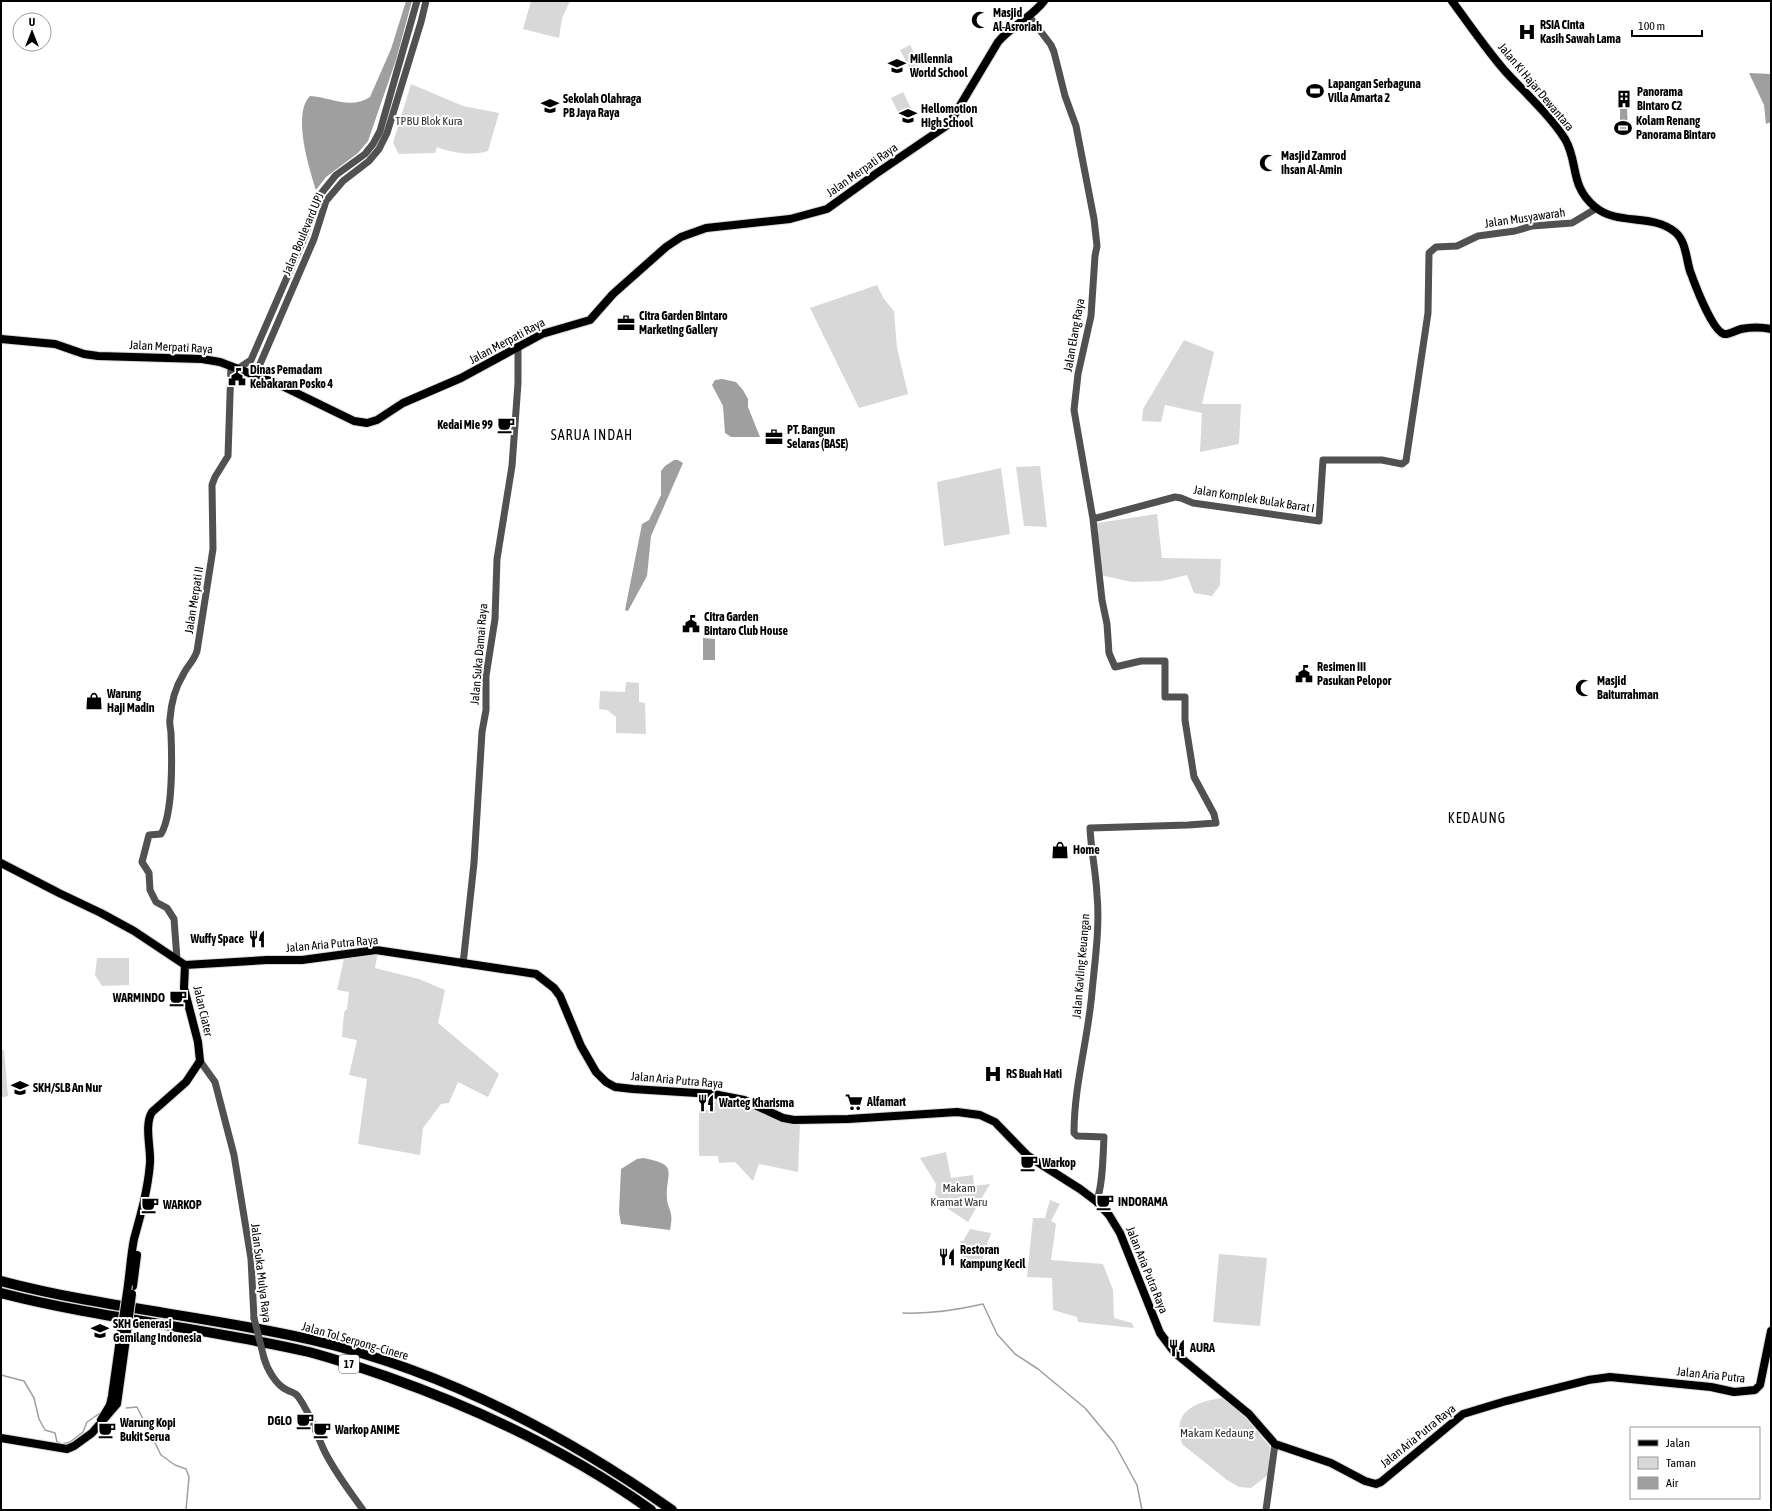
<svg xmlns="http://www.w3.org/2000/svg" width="1772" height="1511" font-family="'Asap Condensed',sans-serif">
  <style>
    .green { fill: #d8d8d8 }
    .water { fill: #9f9f9f }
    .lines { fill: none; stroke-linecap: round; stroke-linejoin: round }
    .stream { stroke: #9f9f9f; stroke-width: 1.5 }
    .major-casing { stroke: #dbdbdb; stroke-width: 10 }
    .highway-casing { stroke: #dbdbdb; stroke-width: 12 }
    .minor { stroke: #515151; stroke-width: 7 }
    .major { stroke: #000; stroke-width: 8 }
    .highway { stroke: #000; stroke-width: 10 }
    .major-bridge-casing { stroke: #dbdbdb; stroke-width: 10; stroke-linecap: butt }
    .minor-bridge { stroke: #515151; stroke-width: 7 }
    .major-bridge { stroke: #000; stroke-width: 8 }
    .labels { text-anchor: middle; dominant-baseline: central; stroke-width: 4; stroke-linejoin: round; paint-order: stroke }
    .shield { fill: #fff; stroke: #4c4c4c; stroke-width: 1 }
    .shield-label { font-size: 11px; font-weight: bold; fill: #000 }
    .poi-label { font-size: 12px; font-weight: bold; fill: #000; stroke: #fff; text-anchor: start }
    .street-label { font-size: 12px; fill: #000; stroke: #fff }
    .park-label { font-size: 12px; fill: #2f2f2f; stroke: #fff }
    .quarter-label { font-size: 14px; letter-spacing: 1px; fill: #000; stroke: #fff }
  </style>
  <rect width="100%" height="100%" fill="#fff"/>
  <path class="green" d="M531,1H570L562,18L559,38L523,29Z
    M910,45L920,64L910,69L900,50Z
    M411,84L463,106L499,113L488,151C472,156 452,153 437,147L435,153L399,154L393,143Z
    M903,92L913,112L901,118L891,98Z
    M877,285L884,299L894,311L897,348L908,394L859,408L810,308Z
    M1184,340L1214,352L1202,404H1241L1239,444L1200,452L1202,413L1165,405L1161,422L1142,421L1143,409Z
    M1040,466L1047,527L1024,526L1016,467Z
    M1001,468L1010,534L944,546L937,482Z
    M1157,514L1162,558L1221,559L1220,585L1212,596L1194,593L1187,575L1162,581L1132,582L1100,575L1097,523Z
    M626,682L639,683V702L645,703L646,734L616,733V717L607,710L599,709L600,691L625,692Z
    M378,952L375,968L419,979L445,990L438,1023L499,1074L488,1097L458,1082L449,1103L441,1104L423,1128L420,1155L358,1144L367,1079L349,1075L357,1040L342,1037L344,1012L347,1009L349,992L337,990L344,959Z
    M97,958H129V985L102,986L95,975Z
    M1,1050H4L8,1096L1,1098Z
    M716,1095L736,1099L800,1123L798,1172L759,1164L753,1181L735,1162L719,1163L718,1156H699V1111L714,1109Z
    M946,1152L951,1178L973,1175L974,1186L990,1184L968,1222L944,1206L935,1194L936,1184L920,1158Z
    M1050,1200L1060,1204L1051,1221L1056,1224L1051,1260L1103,1264L1113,1290L1114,1318L1132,1323L1134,1328L1078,1322L1077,1317L1053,1310L1052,1278L1027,1277L1033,1218H1045Z
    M970,1229L991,1233L982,1260L965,1265L960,1241H963Z
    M1219,1254L1267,1258L1260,1326L1213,1322Z
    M1222,1398L1242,1413L1270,1447L1268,1475L1251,1488L1239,1487L1227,1480L1182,1444C1171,1412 1194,1402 1222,1398Z"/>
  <path class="water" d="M406,1H412L396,60L368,141L358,153L326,177L316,190C309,168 292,114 310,96C330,97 350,110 370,97L391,49Z
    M1749,73L1771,74V122L1766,124L1764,105Z
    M1620,107H1627L1628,136H1620Z
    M722,379L736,382L743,390L748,399V407L760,437H731L725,433L723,406L712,385L715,380Z
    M674,460H678L683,463L651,536L647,576L628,611L625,610L642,524L649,520L661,495V471L665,466Z
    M703,638L715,639V660H703Z
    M643,1158C681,1165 665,1172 667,1199C667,1204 670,1209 671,1214C672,1219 671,1225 670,1230L621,1224L619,1212L621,1169L637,1159Z"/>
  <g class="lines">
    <path class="stream" d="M903,1313C931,1314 957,1310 983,1304L997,1334L1015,1354L1038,1369L1085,1408L1114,1443L1137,1485L1142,1510
      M1,1375L24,1381L34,1398L39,1419L45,1430L55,1433L57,1442L62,1444L70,1442L83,1432L87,1422L100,1413
      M126,1408L137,1407L161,1455L175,1465L186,1469L189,1477L186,1510"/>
    <g class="major-casing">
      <path id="major" d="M1452,1C1469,24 1486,49 1505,71C1525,93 1549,114 1565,139C1579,163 1569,185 1595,207C1618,226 1652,213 1675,232C1686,241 1686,258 1690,271C1694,282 1712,331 1724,334C1729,335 1736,330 1741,329C1751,327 1761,327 1771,329
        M1,339L55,344L84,354L98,356L202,359L220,362L278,384L354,421L367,423L377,420L403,403L461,378L542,334L590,320L613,294L666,247L681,237L706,228L790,219L827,209L877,173L949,124L998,42C1011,26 1031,18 1044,1
        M1,863L59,893L101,913L134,931L185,965L267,960H302L376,950L536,974L554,988L560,996L581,1046L596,1072L606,1082L615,1087L633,1089L713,1094L744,1100L783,1118L794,1120L848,1119L957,1112L980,1115L995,1122L1028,1156L1080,1189L1096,1201L1109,1215L1120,1233L1160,1333L1175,1353L1249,1414L1275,1444L1331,1463L1365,1481L1376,1484L1381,1482L1463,1414L1506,1401L1588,1380L1610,1377L1711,1387L1734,1392L1755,1390L1760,1385L1771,1331
        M128,1285C130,1270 131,1254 134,1239C141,1214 148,1189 150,1163C151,1148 144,1125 152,1112L186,1082L200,1061L198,1042L184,988L185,965
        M133,1286L137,1255
        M101,1420L110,1405L112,1396L120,1339
        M1,1438L67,1449L74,1446L92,1433L117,1404L126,1339"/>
    </g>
    <g class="highway-casing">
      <path id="highway" d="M1,1281C103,1308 209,1316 312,1340C442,1370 564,1434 672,1510
        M1,1293C102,1319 207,1328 309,1352C335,1359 362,1368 388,1377C481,1410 571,1453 651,1510"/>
    </g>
    <path class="minor" d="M1029,16L1051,45L1054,52L1065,96L1076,126L1094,219L1097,246L1095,256L1091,316L1078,374L1074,410L1093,519L1102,600L1107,624L1109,653L1115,667L1141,661H1165V697H1185V720L1194,777L1214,814L1216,823L1188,825L1090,828C1091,851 1096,872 1097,895C1100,926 1095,960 1092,992C1088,1040 1074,1085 1074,1133L1077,1136L1104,1137C1103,1152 1103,1189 1096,1201
      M239,368L251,360L305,236L319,196L336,175L365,154L373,144L380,131L417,1
      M261,377L260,364L314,239L326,201L343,181L369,161L379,149L387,133L421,22L426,1
      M1093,519L1175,497L1181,498L1193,503L1319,521L1323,460H1382L1402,464L1406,461L1428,313L1429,253L1436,247L1457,246L1478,236L1515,231L1532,226L1572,223L1597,208
      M177,959L174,919L167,908L156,902L150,890L149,873L142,862L149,835L161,834C173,814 172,758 171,734C171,729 169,724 170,719C171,704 175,688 183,675C187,666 194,661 197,651L213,549L212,485L215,477L228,456L231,366
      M463,964L474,863L482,732L486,710V676L495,619L497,559L512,466L518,383V346
      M200,1061L215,1082L234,1155L251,1259L254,1318
      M264,1358C267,1369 276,1385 287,1390C292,1393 296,1392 299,1398C310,1413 315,1430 323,1448C333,1470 349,1490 363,1510
      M1266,1510L1275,1444"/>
    <use href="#major" class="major"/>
    <use href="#highway" class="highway"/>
    <g class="major-bridge-casing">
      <path id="major-bridge" d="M120,1339L128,1285
        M126,1339L132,1294"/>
    </g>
    <path class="minor-bridge" d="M254,1318L264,1358"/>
    <use href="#major-bridge" class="major-bridge"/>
  </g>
  <defs>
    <g id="mosque-bare" transform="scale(1.38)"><path d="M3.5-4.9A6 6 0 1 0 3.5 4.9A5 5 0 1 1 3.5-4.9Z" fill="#000" stroke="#fff" stroke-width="2.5" paint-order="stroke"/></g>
    <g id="hospital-bare" transform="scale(1.38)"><path d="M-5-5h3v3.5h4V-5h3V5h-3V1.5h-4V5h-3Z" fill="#000" stroke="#fff" stroke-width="2.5" paint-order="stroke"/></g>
    <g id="school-bare" transform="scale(1.38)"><path d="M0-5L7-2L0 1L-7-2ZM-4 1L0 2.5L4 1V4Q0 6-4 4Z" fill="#000" stroke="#fff" stroke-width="2.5" paint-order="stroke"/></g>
    <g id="stadium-bare" transform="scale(1.38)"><path d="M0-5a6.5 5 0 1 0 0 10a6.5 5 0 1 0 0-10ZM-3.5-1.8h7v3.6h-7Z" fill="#000" stroke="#fff" stroke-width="2.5" paint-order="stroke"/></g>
    <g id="building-bare" transform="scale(1.38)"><path d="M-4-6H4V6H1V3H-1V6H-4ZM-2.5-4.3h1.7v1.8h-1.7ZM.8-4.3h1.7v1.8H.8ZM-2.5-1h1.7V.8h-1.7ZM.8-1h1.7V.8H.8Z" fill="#000" stroke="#fff" stroke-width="2.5" paint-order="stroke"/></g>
    <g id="office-bare" transform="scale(1.38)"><path d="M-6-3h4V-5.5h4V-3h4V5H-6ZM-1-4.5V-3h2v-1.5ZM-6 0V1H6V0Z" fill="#000" stroke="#fff" stroke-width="2.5" paint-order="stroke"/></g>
    <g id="civic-bare" transform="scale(1.38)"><path d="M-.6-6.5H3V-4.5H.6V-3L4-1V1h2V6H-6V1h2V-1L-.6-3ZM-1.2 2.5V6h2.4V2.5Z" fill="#000" stroke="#fff" stroke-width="2.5" paint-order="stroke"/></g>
    <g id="cafe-bare" transform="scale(1.38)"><path d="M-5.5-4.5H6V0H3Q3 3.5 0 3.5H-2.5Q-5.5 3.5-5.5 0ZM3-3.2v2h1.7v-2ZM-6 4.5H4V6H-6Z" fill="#000" stroke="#fff" stroke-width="2.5" paint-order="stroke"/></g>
    <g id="shop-bare" transform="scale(1.38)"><path d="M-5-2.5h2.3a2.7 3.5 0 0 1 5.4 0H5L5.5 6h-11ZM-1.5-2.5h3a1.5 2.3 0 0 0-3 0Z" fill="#000" stroke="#fff" stroke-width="2.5" paint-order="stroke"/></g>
    <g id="restaurant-bare" transform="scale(1.38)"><path d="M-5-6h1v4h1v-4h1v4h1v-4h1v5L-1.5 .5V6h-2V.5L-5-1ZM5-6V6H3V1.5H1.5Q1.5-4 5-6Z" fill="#000" stroke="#fff" stroke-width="2.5" paint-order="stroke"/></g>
    <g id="supermarket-bare" transform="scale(1.38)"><path d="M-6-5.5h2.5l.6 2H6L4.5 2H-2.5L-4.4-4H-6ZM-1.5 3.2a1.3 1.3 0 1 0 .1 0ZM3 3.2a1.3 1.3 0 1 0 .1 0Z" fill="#000" stroke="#fff" stroke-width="2.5" paint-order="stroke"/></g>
  </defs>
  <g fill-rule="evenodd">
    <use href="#mosque-bare" x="980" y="20"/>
    <use href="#hospital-bare" x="1527" y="32"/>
    <use href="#school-bare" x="897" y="66"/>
    <use href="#stadium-bare" x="1315" y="91"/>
    <use href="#building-bare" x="1624" y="99"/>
    <use href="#school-bare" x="550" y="106"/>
    <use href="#school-bare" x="908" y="116"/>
    <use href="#stadium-bare" x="1623" y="128"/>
    <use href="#mosque-bare" x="1268" y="163"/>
    <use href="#office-bare" x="626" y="323"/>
    <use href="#civic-bare" x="237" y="377"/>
    <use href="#cafe-bare" x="506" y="425"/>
    <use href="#office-bare" x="774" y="437"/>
    <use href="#civic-bare" x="691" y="624"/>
    <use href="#civic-bare" x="1304" y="674"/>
    <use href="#mosque-bare" x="1584" y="688"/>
    <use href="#shop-bare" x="94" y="701"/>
    <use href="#shop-bare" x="1060" y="850"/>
    <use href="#restaurant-bare" x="257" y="939"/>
    <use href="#cafe-bare" x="178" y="998"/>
    <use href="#hospital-bare" x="993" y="1074"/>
    <use href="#school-bare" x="20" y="1088"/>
    <use href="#supermarket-bare" x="854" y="1102"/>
    <use href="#restaurant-bare" x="706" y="1103"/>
    <use href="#cafe-bare" x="1029" y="1163"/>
    <use href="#cafe-bare" x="1105" y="1202"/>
    <use href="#cafe-bare" x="150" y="1205"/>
    <use href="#restaurant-bare" x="947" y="1257"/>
    <use href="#school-bare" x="100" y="1331"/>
    <use href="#restaurant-bare" x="1177" y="1348"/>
    <use href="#cafe-bare" x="305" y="1421"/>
    <use href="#cafe-bare" x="107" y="1430"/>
    <use href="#cafe-bare" x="322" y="1430"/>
  </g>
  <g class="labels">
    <rect class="shield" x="339" y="1355" width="20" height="18" rx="3"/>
    <g class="shield-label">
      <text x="349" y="1364">17</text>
    </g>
    <g class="poi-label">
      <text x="993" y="13">Masjid<tspan x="993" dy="14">Al-Asroriah</tspan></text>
      <text x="1540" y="25">RSIA Cinta<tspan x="1540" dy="14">Kasih Sawah Lama</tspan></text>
      <text x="910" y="59">Millennia<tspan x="910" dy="14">World School</tspan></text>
      <text x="1328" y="84">Lapangan Serbaguna<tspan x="1328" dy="14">Villa Amarta 2</tspan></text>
      <text x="1637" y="92">Panorama<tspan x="1637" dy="14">Bintaro C2</tspan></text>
      <text x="563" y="99">Sekolah Olahraga<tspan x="563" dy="14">PB Jaya Raya</tspan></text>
      <text x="921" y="109">Hellomotion<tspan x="921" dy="14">High School</tspan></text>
      <text x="1636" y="121">Kolam Renang<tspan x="1636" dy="14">Panorama Bintaro</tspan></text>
      <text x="1281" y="156">Masjid Zamrod<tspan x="1281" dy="14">Ihsan Al-Amin</tspan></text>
      <text x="639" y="316">Citra Garden Bintaro<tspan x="639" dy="14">Marketing Gallery</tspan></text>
      <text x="250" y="370">Dinas Pemadam<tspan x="250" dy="14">Kebakaran Posko 4</tspan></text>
      <text x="493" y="425" text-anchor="end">Kedai Mie 99</text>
      <text x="787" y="430">PT. Bangun<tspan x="787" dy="14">Selaras (BASE)</tspan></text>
      <text x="704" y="617">Citra Garden<tspan x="704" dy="14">Bintaro Club House</tspan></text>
      <text x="1317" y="667">Resimen III<tspan x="1317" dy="14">Pasukan Pelopor</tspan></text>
      <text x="1597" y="681">Masjid<tspan x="1597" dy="14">Baiturrahman</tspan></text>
      <text x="107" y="694">Warung<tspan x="107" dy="14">Haji Madin</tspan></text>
      <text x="1073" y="850">Home</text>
      <text x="244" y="939" text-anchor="end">Wuffy Space</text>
      <text x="165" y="998" text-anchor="end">WARMINDO</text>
      <text x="1006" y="1074">RS Buah Hati</text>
      <text x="33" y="1088">SKH/SLB An Nur</text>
      <text x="867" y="1102">Alfamart</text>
      <text x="719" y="1103">Warteg Kharisma</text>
      <text x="1042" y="1163">Warkop</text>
      <text x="1118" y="1202">INDORAMA</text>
      <text x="163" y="1205">WARKOP</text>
      <text x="960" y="1250">Restoran<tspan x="960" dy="14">Kampung Kecil</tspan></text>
      <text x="113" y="1324">SKH Generasi<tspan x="113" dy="14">Gemilang Indonesia</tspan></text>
      <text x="1190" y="1348">AURA</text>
      <text x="292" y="1421" text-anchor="end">DGLO</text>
      <text x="120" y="1423">Warung Kopi<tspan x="120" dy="14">Bukit Serua</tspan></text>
      <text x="335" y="1430">Warkop ANIME</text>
    </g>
    <g class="street-label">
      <text transform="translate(1536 87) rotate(50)">Jalan Ki Hajar Dewantara</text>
      <text transform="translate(862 170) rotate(-35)">Jalan Merpati Raya</text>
      <text transform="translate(1525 218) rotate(-8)">Jalan Musyawarah</text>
      <text transform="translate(303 234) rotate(-67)">Jalan Boulevard UPJ</text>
      <text transform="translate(1074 335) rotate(-80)">Jalan Elang Raya</text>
      <text transform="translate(507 341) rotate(-28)">Jalan Merpati Raya</text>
      <text transform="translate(171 347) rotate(3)">Jalan Merpati Raya</text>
      <text transform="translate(1254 499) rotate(9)">Jalan Komplek Bulak Barat I</text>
      <text transform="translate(194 600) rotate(-81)">Jalan Merpati II</text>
      <text transform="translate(479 654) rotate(-85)">Jalan Suka Damai Raya</text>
      <text transform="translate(332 944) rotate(-5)">Jalan Aria Putra Raya</text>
      <text transform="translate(1081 966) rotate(-85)">Jalan Kavling Keuangan</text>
      <text transform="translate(203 1011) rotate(77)">Jalan Ciater</text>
      <text transform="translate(677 1080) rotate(5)">Jalan Aria Putra Raya</text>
      <text transform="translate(1147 1270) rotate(68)">Jalan Aria Putra Raya</text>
      <text transform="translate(261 1273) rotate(83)">Jalan Suka Mulya Raya</text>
      <text transform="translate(355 1341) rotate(16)">Jalan Tol Serpong–Cinere</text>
      <text transform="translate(1711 1375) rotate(6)">Jalan Aria Putra</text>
      <text transform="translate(1418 1436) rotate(-39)">Jalan Aria Putra Raya</text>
    </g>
    <g class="park-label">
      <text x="429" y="121">TPBU Blok Kura</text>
      <text x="959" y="1188">Makam<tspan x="959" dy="14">Kramat Waru</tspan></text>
      <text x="1217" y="1433">Makam Kedaung</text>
    </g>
    <g class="quarter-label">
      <text x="592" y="435">SARUA INDAH</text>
      <text x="1477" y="818">KEDAUNG</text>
    </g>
  </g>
  <rect width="1772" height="1511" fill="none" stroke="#000000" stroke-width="4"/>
  <rect x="1630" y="1427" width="130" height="72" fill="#ffffff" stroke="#999999"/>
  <rect x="1638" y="1440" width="20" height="6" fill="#000000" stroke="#999999"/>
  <text x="1666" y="1447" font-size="12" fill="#000000">Jalan</text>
  <rect x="1638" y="1457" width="20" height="12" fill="#d8d8d8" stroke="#999999"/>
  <text x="1666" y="1467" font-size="12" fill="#000000">Taman</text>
  <rect x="1638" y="1477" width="20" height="12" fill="#9f9f9f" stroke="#999999"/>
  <text x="1666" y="1487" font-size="12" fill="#000000">Air</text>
  <g transform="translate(32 32)"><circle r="19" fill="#ffffff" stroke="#999999"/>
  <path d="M0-3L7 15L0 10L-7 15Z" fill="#000000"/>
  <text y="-6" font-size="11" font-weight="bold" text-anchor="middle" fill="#000000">U</text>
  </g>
  <path d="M1632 30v6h70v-6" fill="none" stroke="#000000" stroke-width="2"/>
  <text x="1638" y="30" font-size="12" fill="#000000" stroke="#ffffff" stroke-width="3" paint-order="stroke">100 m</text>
</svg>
